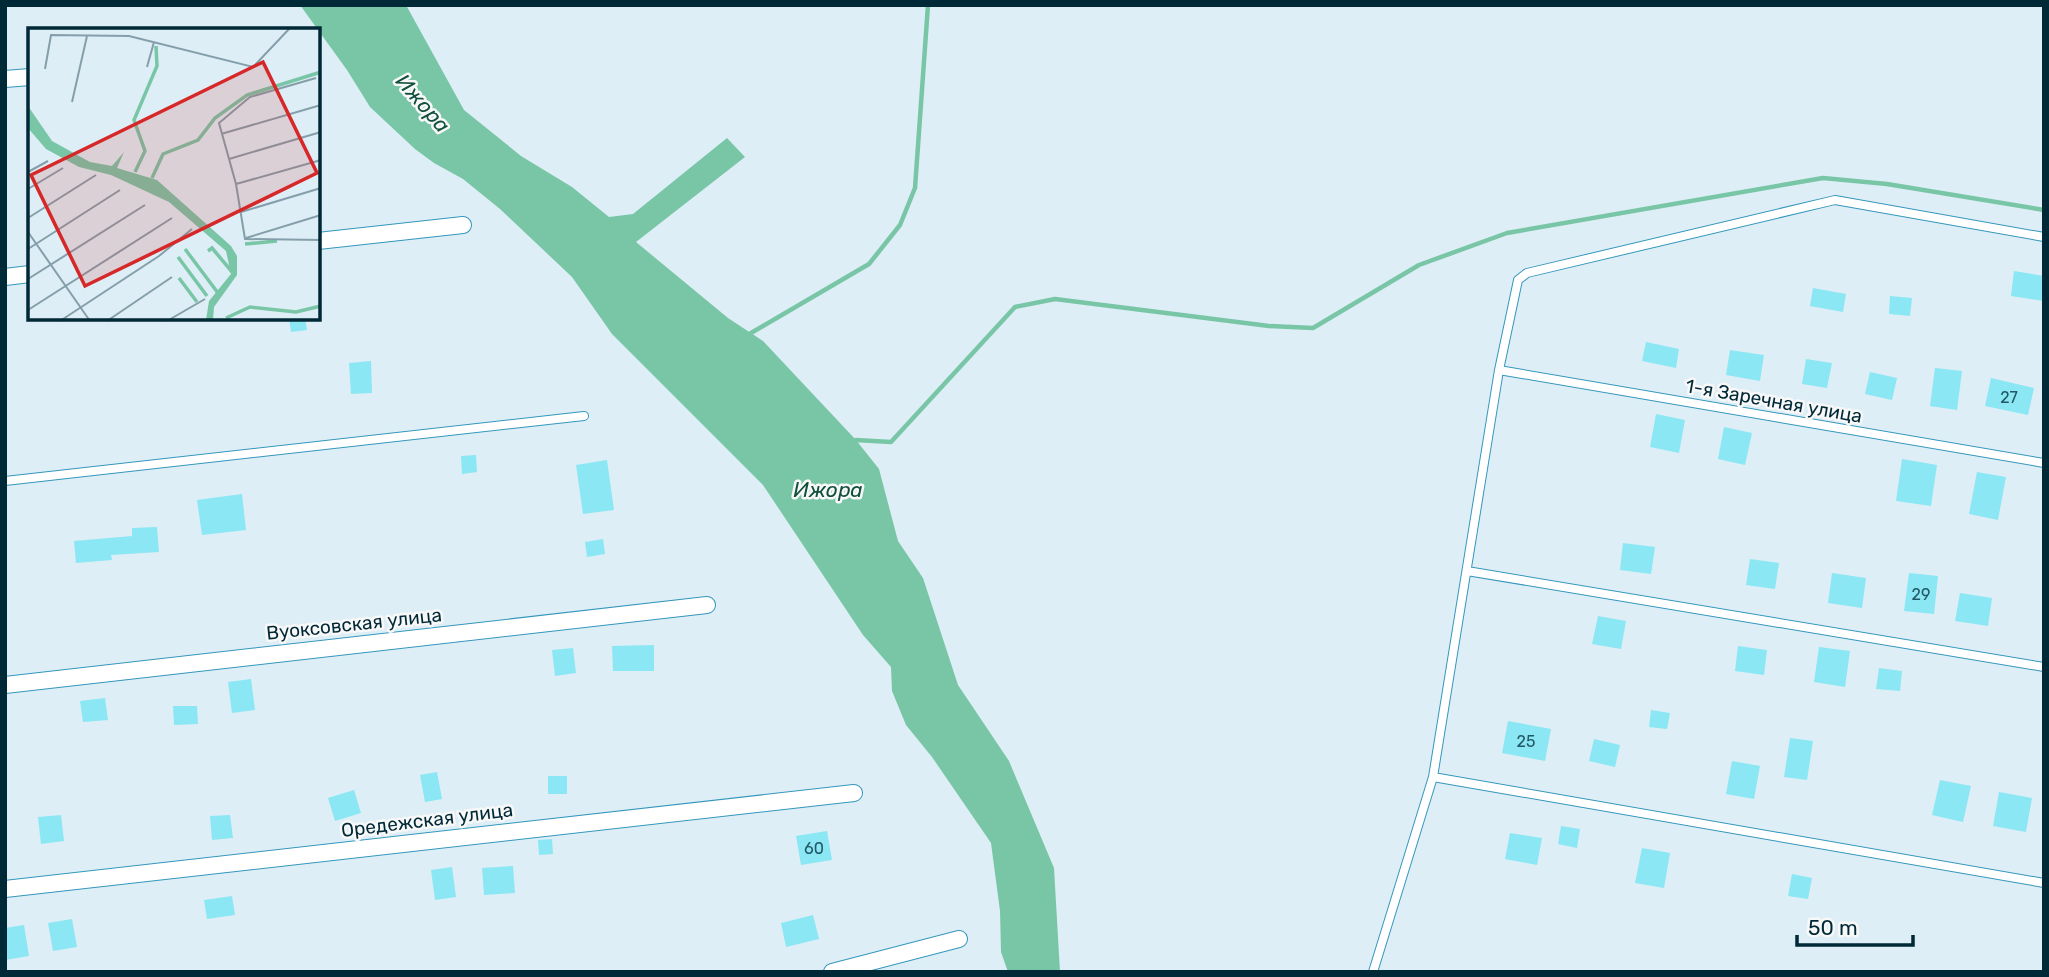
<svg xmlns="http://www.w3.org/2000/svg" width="2049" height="977" font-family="Rubik,sans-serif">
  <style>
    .water { fill: #79c6a7 }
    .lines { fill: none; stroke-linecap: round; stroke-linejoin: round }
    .stream { stroke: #79c6a7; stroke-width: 4.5 }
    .building { fill: #8be7f3 }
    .service-casing { stroke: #3497bc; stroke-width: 10 }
    .minor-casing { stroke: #3497bc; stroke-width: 18 }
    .service { stroke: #fff; stroke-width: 8 }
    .minor { stroke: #fff; stroke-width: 16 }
    .labels { text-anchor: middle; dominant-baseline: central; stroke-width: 5; stroke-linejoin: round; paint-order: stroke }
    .number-label { font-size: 16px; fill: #235866 }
    .street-label { font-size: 19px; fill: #002937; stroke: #f8f8f8 }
    .water-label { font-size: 21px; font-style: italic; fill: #10503c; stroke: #f8f8f8 }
    .inset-river { fill: none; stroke: #79c6a7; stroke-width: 3.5 }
    .inset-road { fill: none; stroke: #859faa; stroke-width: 2 }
    .view { fill: #d62828; fill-opacity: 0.15; stroke: #d62828; stroke-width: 3.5 }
    .inset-edge { fill: none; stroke: #002937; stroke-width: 3.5 }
  </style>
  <rect width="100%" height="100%" fill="#ddeef6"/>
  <path class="water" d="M300,5H406L464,110L521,156L572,187L609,217L633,214L727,138L745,157L636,242L728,318L763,341L856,440L879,469L898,541L923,578L958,685L1009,761L1054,868L1060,972H1008L1001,952L1000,911L991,843L932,757L906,725L892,691L891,667L863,635L763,485L612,334L572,277L500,209L463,179L434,163L415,149L370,107L347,70Z"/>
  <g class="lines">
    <path class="stream" d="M751,333L869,264L900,225L915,188L928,5
      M856,440L891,442L1015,307L1055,299L1269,326L1313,328L1419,265L1507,233L1823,178L1887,184L2044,210"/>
  </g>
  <path class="building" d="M2014,271L2044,276V301L2011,296Z
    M1813,288L1846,294L1843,312L1810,306Z
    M1890,296L1912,298L1910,316L1889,314Z
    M289,318H305L307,330L291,332Z
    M1646,342L1679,349L1676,368L1642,361Z
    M1730,350L1764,355L1760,381L1726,375Z
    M1806,359L1832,363L1827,388L1802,384Z
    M371,361L372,393L351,394L349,363Z
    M1935,368L1962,371L1957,410L1930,406Z
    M1870,372L1897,378L1892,400L1865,394Z
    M1991,378L2034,388L2028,415L1985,406Z
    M1656,414L1685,420L1679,453L1650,447Z
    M1724,427L1752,433L1745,465L1718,459Z
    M476,455L477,472L462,474L461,456Z
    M1902,459L1937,465L1931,506L1896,501Z
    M607,460L614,510L583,514L576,465Z
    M1977,472L2006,477L1998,520L1969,514Z
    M242,494L246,530L202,535L197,500Z
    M157,527L159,552L111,555L112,560L76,563L74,541L132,536V528Z
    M603,539L605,554L587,557L585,542Z
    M1623,543L1655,547L1651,574L1620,570Z
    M1750,559L1779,563L1775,589L1746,585Z
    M1832,573L1866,578L1862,608L1828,603Z
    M1909,573L1938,576L1934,614L1904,611Z
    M1960,593L1992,598L1988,626L1955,621Z
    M1598,616L1626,621L1621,649L1592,644Z
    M654,645V671H613L612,646Z
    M1738,646L1767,650L1764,675L1735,671Z
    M1819,647L1850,651L1845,687L1814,682Z
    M573,648L576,673L555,676L552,650Z
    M1879,668L1902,671L1900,691L1876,689Z
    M251,679L255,710L232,713L228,682Z
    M105,698L108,720L83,722L80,701Z
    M173,706H197L198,724L174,725Z
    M1651,710L1670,713L1667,729L1649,727Z
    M1508,721L1551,729L1545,761L1502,753Z
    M1790,738L1813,741L1807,780L1784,777Z
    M1594,739L1620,745L1615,767L1589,761Z
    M1732,761L1760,766L1754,799L1726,794Z
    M437,772L442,799L425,802L420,775Z
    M548,776H567V794H548Z
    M1940,780L1971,786L1963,822L1932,815Z
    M354,790L361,813L335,821L328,798Z
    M1999,792L2032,798L2026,832L1993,826Z
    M61,815L64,841L41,844L38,817Z
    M230,815L233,838L212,840L210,816Z
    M1561,826L1580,829L1577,848L1558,844Z
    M827,831L832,860L801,865L796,836Z
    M1510,833L1542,838L1537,865L1505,859Z
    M552,839L553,854L539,855L538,840Z
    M1642,848L1670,853L1664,888L1635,883Z
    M513,866L515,893L484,895L482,868Z
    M452,867L456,897L435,900L431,870Z
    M1792,874L1812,878L1808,899L1788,896Z
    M232,896L235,915L207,919L204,900Z
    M813,915L819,939L786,947L781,923Z
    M72,919L77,947L53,951L48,923Z
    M24,925L29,956L5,960V928Z"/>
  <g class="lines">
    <g class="service-casing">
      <path id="service" d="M1499,370L2044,463
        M5,481L584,416
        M1467,571L2044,667
        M1433,777L2044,883
        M1373,972L1433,777L1499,370L1518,280L1527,273L1835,200L2044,237"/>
    </g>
    <g class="minor-casing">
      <path id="minor" d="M5,79L30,77
        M318,241L463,225
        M5,277L30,274
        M5,685L707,605
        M5,889L854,793
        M832,972L959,939"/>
    </g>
    <use href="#service" class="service"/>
    <use href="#minor" class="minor"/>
  </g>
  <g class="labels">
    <g class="number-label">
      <text x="2009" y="397">27</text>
      <text x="1921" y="594">29</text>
      <text x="1526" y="741">25</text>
      <text x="814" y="848">60</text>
    </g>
    <g class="street-label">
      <text transform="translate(1774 401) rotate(10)">1-я Заречная улица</text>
      <text transform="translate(354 624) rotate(-6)">Вуоксовская улица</text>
      <text transform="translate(427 820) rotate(-7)">Оредежская улица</text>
    </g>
    <g class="water-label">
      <text transform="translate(423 103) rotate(49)">Ижора</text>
      <text x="828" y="489">Ижора</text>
    </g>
  </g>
  <g transform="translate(28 28)">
    <rect width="292" height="292" fill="#ddeef6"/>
    <path d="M0,78L24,113L62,134L84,138L96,124L89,140L129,152L203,218L209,228V247L186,279L185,292H178L181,273L203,246L198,223L141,174L83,147L51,139L18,121L0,100Z" fill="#79c6a7"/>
    <path class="inset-river" d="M107,144L117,123L106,92L129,38L128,18M124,150L135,126L170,112L187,90L219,67L293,44M217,216L249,213M157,221L190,265M180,223L184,220L205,245M150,229L179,268M151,250L169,274M198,290L222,279L268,284L293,278"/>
    <path class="inset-road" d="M119,39L126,14M17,41L23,7L101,8L225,39L262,0M288,50L222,69L191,95L208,156L217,211L293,212M44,74L59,8M193,106L293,77M201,131L293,104M0,144L20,133M208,156L293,132M0,161L35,140M213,184L293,160M0,190L68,147M0,204L62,293M218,210L293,187M0,221L92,162M0,251L117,177M0,282L144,190M32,293L131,228L164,201M79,293L144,249M139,293L177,271"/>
    <path class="view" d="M235,34L289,145L57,258L3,147Z"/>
    <rect width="292" height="292" class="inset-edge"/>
  </g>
  <rect width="2049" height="977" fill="none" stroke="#002937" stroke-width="14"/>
  <path d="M1797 935v10h116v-10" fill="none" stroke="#002937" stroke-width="3.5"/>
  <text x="1808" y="935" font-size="21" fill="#002937" stroke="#f8f8f8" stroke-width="5" paint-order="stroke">50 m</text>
</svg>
